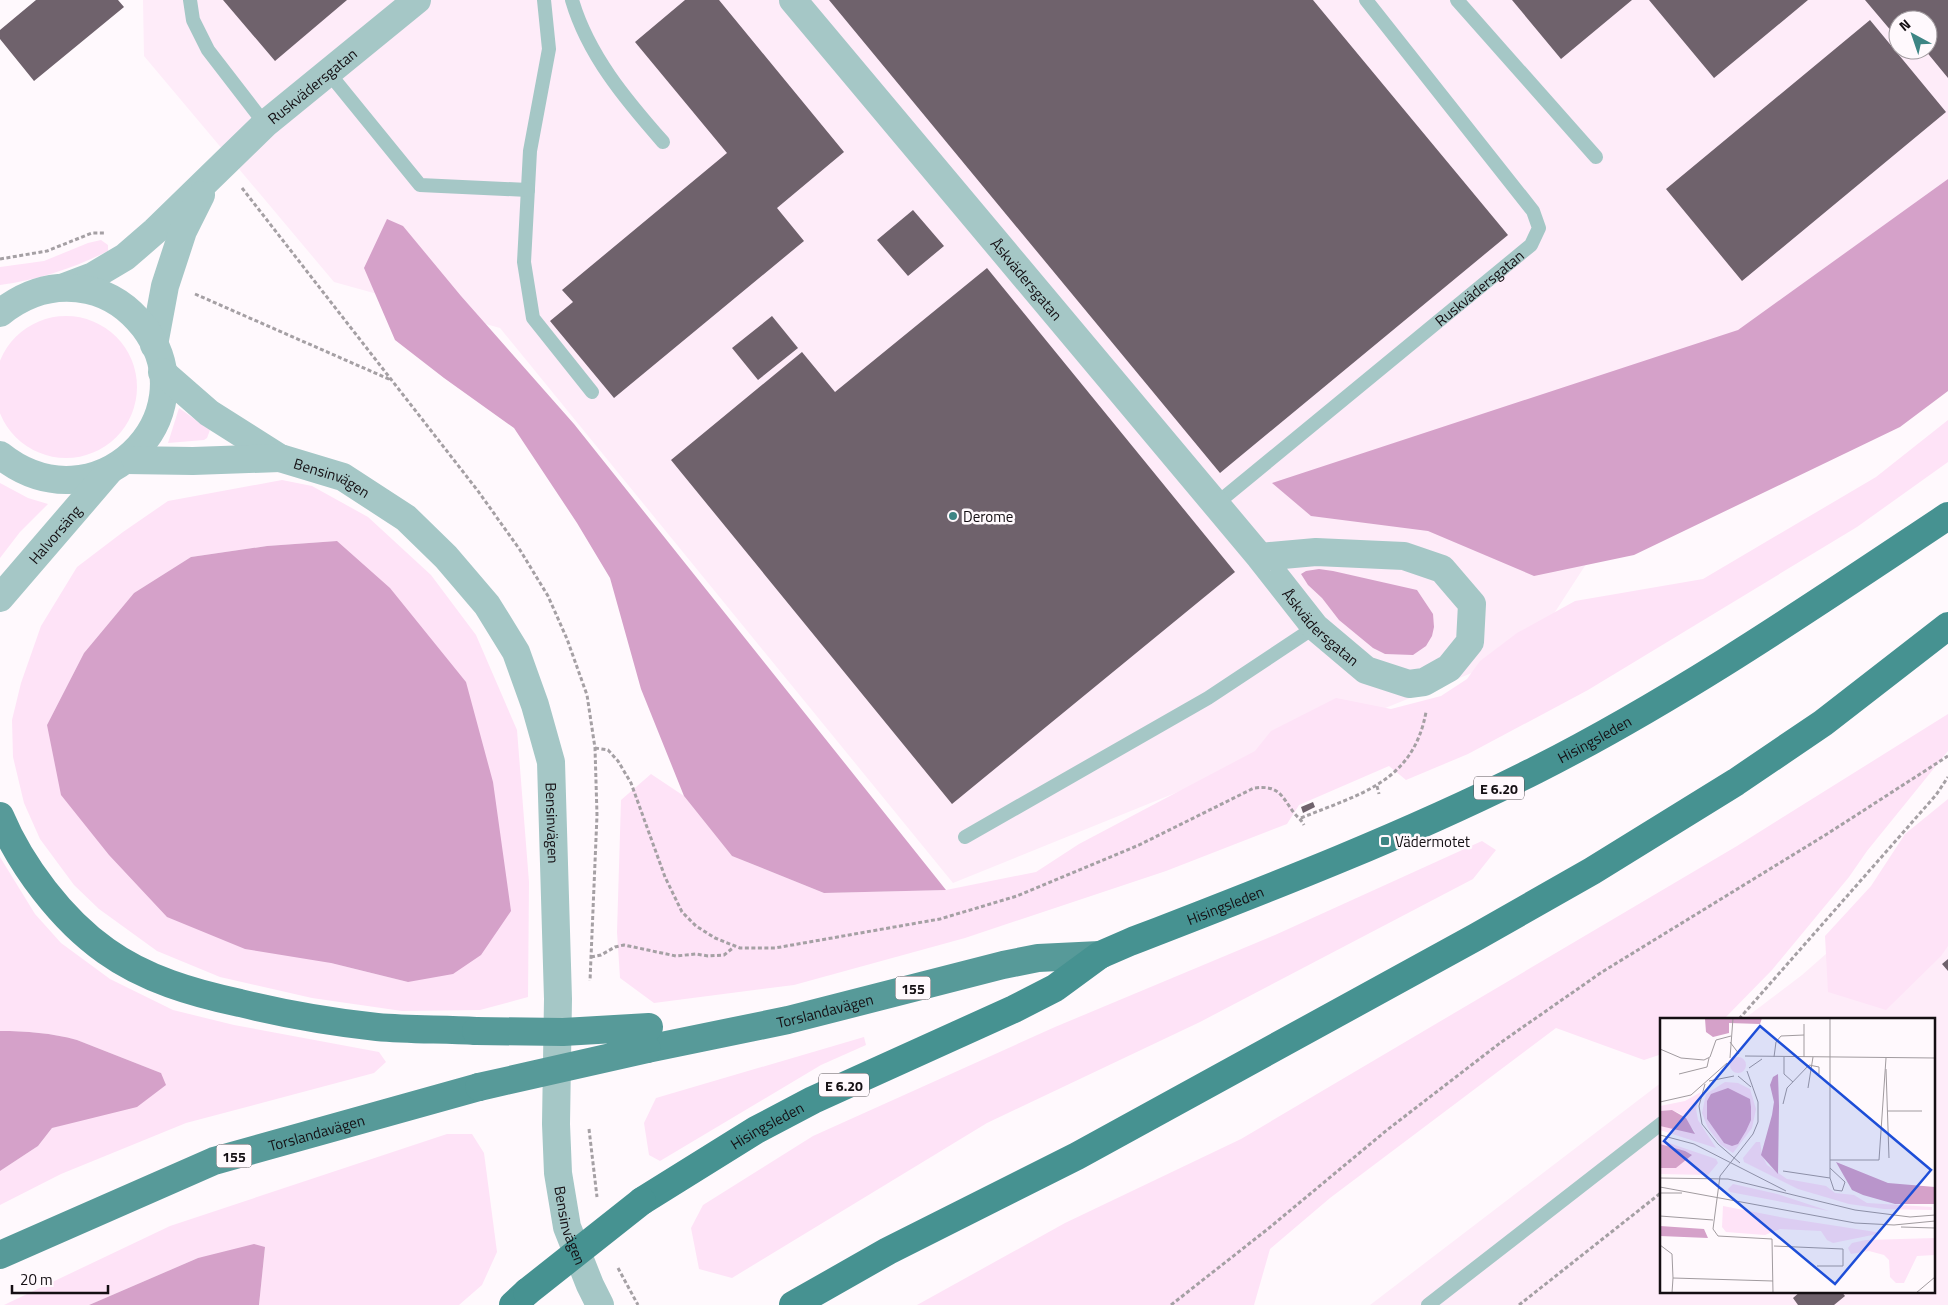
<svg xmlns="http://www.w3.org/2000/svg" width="1948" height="1305" font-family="'Titillium Web',sans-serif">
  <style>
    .built { fill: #feecf9; fill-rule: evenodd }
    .green { fill: #fee3f7; fill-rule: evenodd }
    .forest { fill: #d5a1c9 }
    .building { fill: #6f626c }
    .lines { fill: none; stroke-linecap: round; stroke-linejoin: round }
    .path { stroke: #a5a0a4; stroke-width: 3; stroke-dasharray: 4 2.5; stroke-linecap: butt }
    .service { stroke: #a5c7c6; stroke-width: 14 }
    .minor { stroke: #a5c7c6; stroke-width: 28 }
    .tertiary { stroke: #a5c7c6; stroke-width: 28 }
    .primary { stroke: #579a99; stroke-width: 28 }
    .trunk { stroke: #469291; stroke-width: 28 }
    .primary-bridge { stroke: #579a99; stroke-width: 28 }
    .trunk-bridge { stroke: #469291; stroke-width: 28 }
    .poi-dot { fill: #3d8584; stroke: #fff9fd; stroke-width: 2 }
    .labels { text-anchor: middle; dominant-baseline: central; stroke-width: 5; stroke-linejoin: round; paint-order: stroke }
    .shield { fill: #fff9fd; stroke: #5a5559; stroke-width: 1 }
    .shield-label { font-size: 14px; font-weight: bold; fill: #140f13 }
    .street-label { font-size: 15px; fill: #140f13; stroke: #fff9fd }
    .poi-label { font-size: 15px; fill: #140f13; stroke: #fff9fd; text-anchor: start }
    .inset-road { fill: none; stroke: #a19b9f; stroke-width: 1 }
    .view { fill: #1d4ed8; fill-opacity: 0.15; stroke: #1d4ed8; stroke-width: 2.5 }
    .inset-edge { fill: none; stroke: #140f13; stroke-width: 2.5 }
  </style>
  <rect width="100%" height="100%" fill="#fff9fd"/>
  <path class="built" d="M143,0H1948V179L1738,330L1531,649L953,883L500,328L334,282L144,56ZM1898,20H1928V50H1898Z
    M1948,847V1305H1370L1662,1082V1291H1934V1019H1744L1802,975Z"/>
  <path class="green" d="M101,240L108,245V251C74,268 38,280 0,285V267L44,261L88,243Z
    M-5 387a71 71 0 1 1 142 0a71 71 0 1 1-142 0Z
    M179,408L210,430L207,438L204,440L168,443Z
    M1948,420V462L1857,527L1588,690L1468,754L1406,780L1389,766L1299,805L1287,824L1166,871L965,938L794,985L654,1003L620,978L617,932L621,800L651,774L684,796L732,856L824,893L946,890L1036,872L1079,844L1255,751L1271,731L1336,698L1391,709L1441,696L1467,679L1480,661L1517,633L1575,601L1703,579L1876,477Z
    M282,480L312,486L368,517L431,575L476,635L517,730L529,882L528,997L480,1010L402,1011L312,998L220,977L157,951L99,909L74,885L40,839L24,803L13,757L12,720L21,683L41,626L77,567L123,532L168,501ZM337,541L408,982L331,963L47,725L84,653L134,593L191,557L267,546Z
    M0,483L28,498L48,504L20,532L0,558Z
    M1948,714V751L1867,851L1849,877L1772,970L1724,1019H1662V1054L1644,1060L1556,1028L1330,1198L1270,1249L1254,1305H917L1065,1223L1241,1139L1737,846Z
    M1948,799V946L1941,956L1886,1010L1828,992L1825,936L1871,886L1905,834Z
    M1482,841L1496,850L1473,879L1200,1022L987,1123L732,1278L699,1269L691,1228L703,1205L813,1136L1055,1027L1275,935Z
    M0,857L35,914L61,943L110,979L173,1010L234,1025L379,1052L386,1062L374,1073L186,1123L61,1174L0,1205V1171L38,1146L52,1128L72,1122L161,1073L77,1040C52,1033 26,1031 0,1031Z
    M864,1037L866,1045L821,1065L660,1161L649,1155L644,1123L656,1098Z
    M447,1134H472L484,1153L497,1252L482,1285L459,1305H259L265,1247L198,1258L89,1305H4L170,1226Z"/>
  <path class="forest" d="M1948,179V391L1900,427L1634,555L1534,576L1428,531L1311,516L1272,483L1738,330Z
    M387,219L403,226L461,296L574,424L946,890L824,893L732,856L684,796L641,689L610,578L577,523L514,428L444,378L395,340L364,268Z
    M337,541L390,588L466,682L493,782L511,911L481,955L453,974L408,982L331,963L245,949L167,917L109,855L61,795L47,725L84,653L134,593L191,557L267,546Z
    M1319,569L1333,571L1417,590L1433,614L1434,627L1432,636L1426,646L1413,655L1385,654L1373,648L1339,620L1322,598L1308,585L1301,574L1306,571Z
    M0,1031C26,1031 52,1033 77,1040L161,1073L166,1085L137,1107L52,1128L38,1146L0,1171Z
    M254,1244L265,1247L259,1305H89L198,1258Z"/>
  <path class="building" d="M36,0H118L124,7L34,81L0,39V30Z
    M223,0H347L275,61Z
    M685,0H719L844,152L777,208L804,241L614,398L550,321L573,302L562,290L727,153L635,42Z
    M829,0H1313L1508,235L1220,473Z
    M1512,0H1632L1561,59Z
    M1649,0H1808L1714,78Z
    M1865,0H1948V78L1925,50H1928V20H1898V39Z
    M1870,20L1946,112L1742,281L1666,189Z
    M913,210L944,246L908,276L877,240Z
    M987,268L1235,572L952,804L671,460L802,352L835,392Z
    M772,316L798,348L758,380L732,348Z
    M1313,802L1315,807L1303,813L1301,807Z
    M1948,959V971L1942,964Z
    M1801,1291H1841L1845,1296L1834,1305H1798L1793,1298Z"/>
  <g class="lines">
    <path class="path" d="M242,188L478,491L520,550L548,596L567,639L587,695L595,748L597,815L590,981
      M0,259L47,251L92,233H105
      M195,294L391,380
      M595,748L608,750L618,761L631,783L665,877L682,912L696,926L715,938L740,948H775L940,919L1017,896L1139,845L1254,788C1279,785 1281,795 1294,813C1298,818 1301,819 1304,825
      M1377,786L1379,794
      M1301,818C1359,794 1413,783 1426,712
      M591,957L601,955L615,947L624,945L676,956L696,954L708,956L724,955L734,947
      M1739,1019L1936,795L1948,777
      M589,1129L597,1197
      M618,1268L638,1305
      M1171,1305L1269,1228L1387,1130L1500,1043L1602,972L1827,834L1948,756
      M1519,1305L1662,1192"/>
    <g class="service">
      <path d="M190,0L193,20L208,50L265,124"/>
      <path d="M544,0L549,49L530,151L524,262L533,318L592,392"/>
      <path d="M572,0C588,55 626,100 663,142"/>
      <path d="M1457,0L1596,157"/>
      <path d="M328,72L420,185L528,190"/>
      <path id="s1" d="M1215,505L1531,245L1539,228L1533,211L1366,0"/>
      <path d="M965,837L1208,698L1315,627"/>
      <path d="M1428,1305L1662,1123"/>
    </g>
    <g class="minor">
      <path id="s2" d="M793,0L1260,557L1315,627L1366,670L1409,684L1424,682L1449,668L1470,642L1472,604L1442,569L1404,556L1316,552L1260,557"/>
      <path id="s3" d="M64,287L93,276L125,257L155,231L265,124L417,0"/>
      <path d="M154,345L165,286L183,231L201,195"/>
    </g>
    <g class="tertiary">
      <path d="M0,313C26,292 55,283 88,290C111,295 130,309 144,327C211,417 95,531 0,455"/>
      <path id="s4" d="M162,372L209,413L280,458L343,477L406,518L446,557L487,605L516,652L535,705L551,762L558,999L556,1124L558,1173L567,1227L590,1285L600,1305"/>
      <path d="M126,460L193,461L280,458"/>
      <path id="s5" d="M0,598L110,470"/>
    </g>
    <g class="primary">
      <path d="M0,816C21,866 62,920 106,951C145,979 193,993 240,1003C285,1014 331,1022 377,1027C410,1030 443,1029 476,1031"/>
      <path id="s6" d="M647,1049L788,1020L1003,965L1038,958L1100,955"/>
      <path id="s7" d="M0,1255L214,1161L479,1087"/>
    </g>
    <g class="trunk">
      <path id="s8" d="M642,1201L756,1130L813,1100L1014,1009L1055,988L1100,955L1130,942C1267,889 1405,836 1536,770C1680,697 1814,605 1948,516"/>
      <path d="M513,1305L527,1292"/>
      <path d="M793,1305L888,1251L1077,1156L1476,937L1592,871L1736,782L1823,723L1948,626"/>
    </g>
    <path class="primary-bridge" d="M476,1031L563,1032L649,1027
      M479,1087L647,1049"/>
    <path class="trunk-bridge" d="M527,1292L642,1201"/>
  </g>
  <g class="poi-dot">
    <circle cx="953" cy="516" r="5"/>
    <rect x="1380" y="836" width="10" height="10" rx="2.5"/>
  </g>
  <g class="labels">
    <g class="shield">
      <rect x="1474" y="776.5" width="50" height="23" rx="4"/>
      <rect x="895.5" y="976.5" width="35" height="23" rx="4"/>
      <rect x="819" y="1073.5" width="50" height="23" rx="4"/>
      <rect x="216.5" y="1144.5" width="35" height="23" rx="4"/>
    </g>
    <g class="shield-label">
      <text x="1499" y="788">E 6.20</text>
      <text x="913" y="988">155</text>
      <text x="844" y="1085">E 6.20</text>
      <text x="234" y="1156">155</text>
    </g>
    <g class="street-label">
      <text stroke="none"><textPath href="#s3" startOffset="322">Ruskvädersgatan</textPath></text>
      <text stroke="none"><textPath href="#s2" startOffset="364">Åskvädersgatan</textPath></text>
      <text stroke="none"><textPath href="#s1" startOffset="342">Ruskvädersgatan</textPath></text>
      <text stroke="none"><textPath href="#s4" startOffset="202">Bensinvägen</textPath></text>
      <text stroke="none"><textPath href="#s5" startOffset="84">Halvorsäng</textPath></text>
      <text stroke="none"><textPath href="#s2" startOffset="820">Åskvädersgatan</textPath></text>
      <text stroke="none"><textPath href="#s8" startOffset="1061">Hisingsleden</textPath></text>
      <text stroke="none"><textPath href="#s4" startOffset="638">Bensinvägen</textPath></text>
      <text stroke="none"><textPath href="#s8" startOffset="656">Hisingsleden</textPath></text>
      <text stroke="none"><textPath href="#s6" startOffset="182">Torslandavägen</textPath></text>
      <text stroke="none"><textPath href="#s8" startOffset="146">Hisingsleden</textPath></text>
      <text stroke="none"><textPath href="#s7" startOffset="340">Torslandavägen</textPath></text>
      <text stroke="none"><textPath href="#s4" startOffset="1042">Bensinvägen</textPath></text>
    </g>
    <g class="poi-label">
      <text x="963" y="516">Derome</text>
      <text x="1395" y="841">Vädermotet</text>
    </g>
  </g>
  <g transform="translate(1660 1018)">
    <rect width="275" height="275" fill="#fff9fd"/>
    <path d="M70 47a8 8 0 1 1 16 0a8 8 0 1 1-16 0ZM65,64L78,65L90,71L96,91L92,110L73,135L61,127L48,110L42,95L46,76ZM90,81L91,102L64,124L47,101V83ZM41,74L36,91L38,102L56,130L0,112V108L35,114L21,96L12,92L0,93V88L25,83ZM0,122L56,141L58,145L48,157L0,156V150H16L31,136L0,126ZM96,124H100L102,137L107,147L127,161L166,168L175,175L194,177L207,185L272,189V192L224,191L189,186L138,171L84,144L83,140ZM73,166L117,176L169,193L70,174L68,171ZM63,188L125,200L222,215L173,225L167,222L161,213L120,211L105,217L66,214L62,209ZM275,220V237L257,238L244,265H236L230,259L229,242L224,237L209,233L191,236L188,230L192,225L206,222Z" fill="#fee3f7" fill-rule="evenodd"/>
    <path d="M39,0H102L100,6L69,5V15L53,19L46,14L45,1ZM118,56L119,88L118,156L101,137L112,97L114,84L110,67L113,59ZM68,70L90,81L91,89V102L86,113L78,126L72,128L64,125L47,101V83L51,76ZM12,92L26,100L35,116L0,108V93ZM0,126L25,133L32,137L16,150H0ZM176,144L228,165L275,169V186H235L203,177L192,172ZM0,208L44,211L48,220L0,218Z" fill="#d5a1c9"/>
    <path class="inset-road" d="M70,24L79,36M0,31L21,40L44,42L50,39L56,22L71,18M85,38L275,40M114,39L116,24L121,18L144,17M124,39V56L133,64M144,39V6M70,40L73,0M89,50L102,41M226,51L229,140M87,53L98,84V104L93,116L60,158L53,211L58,218L112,221L113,275M19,56L47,49L49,40M78,58L91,69M49,63L74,58M45,66L39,88L42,106L58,126L80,145M148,70L153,39M0,84L31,77L67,45M123,86L127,70L149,47L159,49V56M227,93H262M0,117L34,126L126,173M170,142H219L226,40M170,150L185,164L182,173L174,172L170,160V0M123,153L170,160M0,160L68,161L195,192L250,199L275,197M0,169L195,205L234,207L275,203M0,175H22M0,198L53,202M241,209L275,210M0,227L12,236L13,260M114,228L183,231V248H157M12,275L13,260L113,263M256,275L275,259"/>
    <path class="view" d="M100,8L271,152L175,266L4,123Z"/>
    <rect width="275" height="275" class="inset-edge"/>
  </g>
  <g transform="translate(1913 35) rotate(320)"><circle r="24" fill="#fff9fd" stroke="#a19b9f"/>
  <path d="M0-4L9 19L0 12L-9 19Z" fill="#3d8584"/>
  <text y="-8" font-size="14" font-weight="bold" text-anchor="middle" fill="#140f13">N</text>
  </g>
  <path d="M12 1285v8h96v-8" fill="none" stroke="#140f13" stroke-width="2.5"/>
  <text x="20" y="1285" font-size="15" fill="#140f13" stroke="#fff9fd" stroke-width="4" paint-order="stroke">20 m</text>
</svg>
